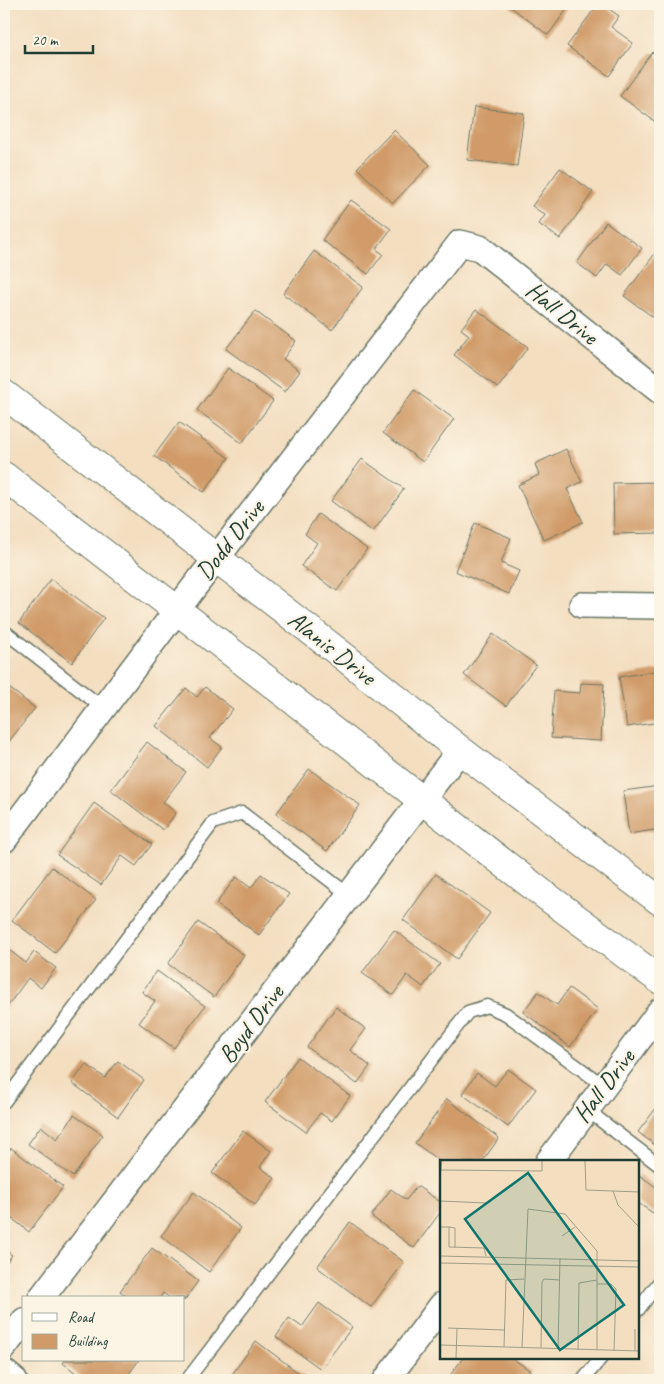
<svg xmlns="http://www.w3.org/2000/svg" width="664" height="1384" font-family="Caveat,sans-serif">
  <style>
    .building { fill: #d09b69 }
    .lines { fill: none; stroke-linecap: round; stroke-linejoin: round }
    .service-casing { stroke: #697565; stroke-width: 15 }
    .minor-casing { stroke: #697565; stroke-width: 28 }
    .secondary-casing { stroke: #697565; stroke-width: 30 }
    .service { stroke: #fff; stroke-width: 12 }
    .minor { stroke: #fff; stroke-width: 25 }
    .secondary { stroke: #fff; stroke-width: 28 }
    .labels { text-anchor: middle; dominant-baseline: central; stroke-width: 4.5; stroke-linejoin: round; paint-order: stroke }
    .street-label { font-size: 25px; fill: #1f3d34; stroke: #fcf5e5 }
    .inset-road { fill: none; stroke: #9e9e88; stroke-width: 1 }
    .view { fill: #0f766e; fill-opacity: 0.15; stroke: #0f766e; stroke-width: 2.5 }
    .inset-edge { fill: none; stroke: #1f3d34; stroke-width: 2.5 }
  </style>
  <rect width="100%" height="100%" fill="#fcf5e5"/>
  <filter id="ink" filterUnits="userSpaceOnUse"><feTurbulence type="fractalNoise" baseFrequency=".02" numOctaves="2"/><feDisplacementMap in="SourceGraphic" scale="10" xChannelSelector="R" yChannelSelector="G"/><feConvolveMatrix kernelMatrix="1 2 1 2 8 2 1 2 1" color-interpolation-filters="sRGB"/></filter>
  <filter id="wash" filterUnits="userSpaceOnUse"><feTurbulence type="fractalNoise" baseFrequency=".0096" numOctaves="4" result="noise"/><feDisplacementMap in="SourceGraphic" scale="20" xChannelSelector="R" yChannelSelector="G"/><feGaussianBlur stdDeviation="1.12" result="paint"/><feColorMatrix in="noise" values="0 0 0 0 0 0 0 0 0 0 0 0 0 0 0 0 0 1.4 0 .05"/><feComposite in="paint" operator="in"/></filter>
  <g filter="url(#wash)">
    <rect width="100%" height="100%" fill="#f3dec0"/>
    <g id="blocks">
      <path class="building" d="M509,4H571L548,35L508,5Z
        M598,4H602L619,16L611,27L633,43L609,76L567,46Z
        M652,52L660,58V119L657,123L620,96Z
        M474,107L524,113L517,166L467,160Z
        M394,130L430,165L393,203L357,168Z
        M560,168L593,192L560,239L539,224L545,215L532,206Z
        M351,200L391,229L376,249L383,254L368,274L322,240Z
        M606,222L642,248L622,275L607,264L597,278L577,263Z
        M314,251L363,287L332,330L283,294Z
        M656,252L660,255V322L624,296Z
        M476,309L528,347L498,388L454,355L469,335L461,329Z
        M255,311L296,341L283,359L300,371L285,392L226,349Z
        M228,368L273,401L242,443L197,410Z
        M414,390L454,419L423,462L383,433Z
        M179,422L229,458L204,492L154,456Z
        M566,449L582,482L567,489L583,522L544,540L518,485L539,475L535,464Z
        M362,459L404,489L373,532L331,501Z
        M660,482V533L614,534L613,483Z
        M318,514L367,549L337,591L301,566L317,543L305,534Z
        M475,523L511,538L501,563L519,571L509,594L455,571Z
        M51,579L104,618L72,663L19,623Z
        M493,634L536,665L506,706L464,675Z
        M660,670V722L627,727L619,677Z
        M581,683L604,684L601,741L551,738L554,691L580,693Z
        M4,684L35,708L7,744L4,741Z
        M205,687L233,709L210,738L222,747L207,767L156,726L186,688L197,697Z
        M147,742L186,772L163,802L176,813L163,830L111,790Z
        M309,769L360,805L327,851L276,814Z
        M660,786V829L629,834L623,791Z
        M94,803L152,844L136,866L122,856L101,885L57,855Z
        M52,867L96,900L55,953L12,920Z
        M261,874L289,894L259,935L216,904L236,877L251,888Z
        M436,874L490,913L457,959L403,920Z
        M198,922L244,955L214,997L168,964Z
        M394,930L440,964L423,987L407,975L393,995L362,973Z
        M4,946L26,963L34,952L56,968L41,988L28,978L4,1011Z
        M157,971L205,1006L174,1048L139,1023L155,1001L142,992Z
        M569,988L598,1009L570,1047L523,1012L538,992L557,1005Z
        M336,1007L366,1029L350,1050L370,1066L357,1084L307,1047Z
        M298,1057L350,1096L332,1121L320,1113L306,1132L265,1102Z
        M118,1061L144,1080L118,1117L72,1083L86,1064L105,1078Z
        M508,1069L536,1089L508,1127L462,1094L477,1073L495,1086Z
        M447,1099L499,1138L482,1162L442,1163L415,1143Z
        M660,1103V1149L638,1132Z
        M74,1115L103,1135L73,1177L28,1144L41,1126L57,1139Z
        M243,1131L271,1151L260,1167L275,1178L255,1205L212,1173Z
        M11,1148L63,1187L29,1232L4,1212V1158Z
        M638,1174L660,1190V1203L653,1213L638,1203Z
        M417,1186L442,1203V1210L414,1248L371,1216L391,1189L406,1200Z
        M194,1192L241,1228L209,1272L161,1236Z
        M350,1222L404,1262L371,1307L317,1267Z
        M152,1248L198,1281L184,1301V1298H170L163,1293L160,1298H129L120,1291Z
        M4,1249L12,1255L4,1266Z
        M319,1303L352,1327L321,1369L276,1337L289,1318L302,1327Z
        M256,1341L308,1380H228Z
        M463,1358H512L532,1372L525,1380H451L448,1378Z
        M65,1360H139L126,1378L129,1380H85L63,1363Z"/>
    </g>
  </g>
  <g filter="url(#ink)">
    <use href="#blocks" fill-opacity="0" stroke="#697565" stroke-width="1"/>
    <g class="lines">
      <g class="service-casing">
        <path id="service" d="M4,631L103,708
          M4,1102L213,823L242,813L349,895
          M587,1110L660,1166
          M638,1310L660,1281
          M187,1380L468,1012L487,1006L506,1014L604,1086
          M583,1380L601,1358"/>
      </g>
      <g class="minor-casing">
        <path id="minor" d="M582,605L660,606
          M4,840L195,586L460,243L480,248L660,391
          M548,1162L660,1011
          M41,1298L460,750
          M4,1347L24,1321
          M4,1372L14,1380
          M386,1380L442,1305"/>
      </g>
      <g class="secondary-casing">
        <path id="secondary" d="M4,394L342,655L460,750L660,901
          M4,476L542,893L660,980"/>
      </g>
      <use href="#service" class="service"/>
      <use href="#minor" class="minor"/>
      <use href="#secondary" class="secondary"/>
    </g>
  </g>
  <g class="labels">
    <g class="street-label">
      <text transform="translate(562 313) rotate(39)">Hall Drive</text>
      <text transform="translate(230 540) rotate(-52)">Dodd Drive</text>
      <text transform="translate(332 648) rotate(38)">Alanis Drive</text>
      <text transform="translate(251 1024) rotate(-53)">Boyd Drive</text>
      <text transform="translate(604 1086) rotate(-53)">Hall Drive</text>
    </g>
  </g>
  <g transform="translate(440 1160)">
    <rect width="199" height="199" fill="#f3dec0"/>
    <path class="inset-road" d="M145,0L146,30L199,32M1,10L102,11V0M0,17L2,0M173,31L178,45L199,67M0,41L46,43M0,67H9V87L44,88L46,96M9,67L15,68V87M0,69V168M122,76L135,67M0,96L199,101M0,103L199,107M157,124H171L176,129L174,191M8,168L64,170M195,169V191M0,185L199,191M64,187L66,120L84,119M82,188L88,49L125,54L157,91V190M101,188L102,122L104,119L120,120M118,189L120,98M138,190L139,123L157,120M16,198L17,168"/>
    <path class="view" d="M88,13L184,145L120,190L25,59Z"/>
    <rect width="199" height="199" class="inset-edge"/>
  </g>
  <rect width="664" height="1384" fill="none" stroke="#fcf5e5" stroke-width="20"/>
  <rect x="22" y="1296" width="162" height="65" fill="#fcf5e5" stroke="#a4ab9e"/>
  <rect x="32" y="1313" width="25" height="8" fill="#ffffff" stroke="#a4ab9e"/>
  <text x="68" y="1322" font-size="15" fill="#1f3d34">Road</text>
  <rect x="32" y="1334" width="25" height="15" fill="#d09b69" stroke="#a4ab9e"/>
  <text x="68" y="1346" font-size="15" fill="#1f3d34">Building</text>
  <path d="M25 45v8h68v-8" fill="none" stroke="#1f3d34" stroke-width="2.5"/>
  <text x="32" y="45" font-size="15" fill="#1f3d34" stroke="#fcf5e5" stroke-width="4" paint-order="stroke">20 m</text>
</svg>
